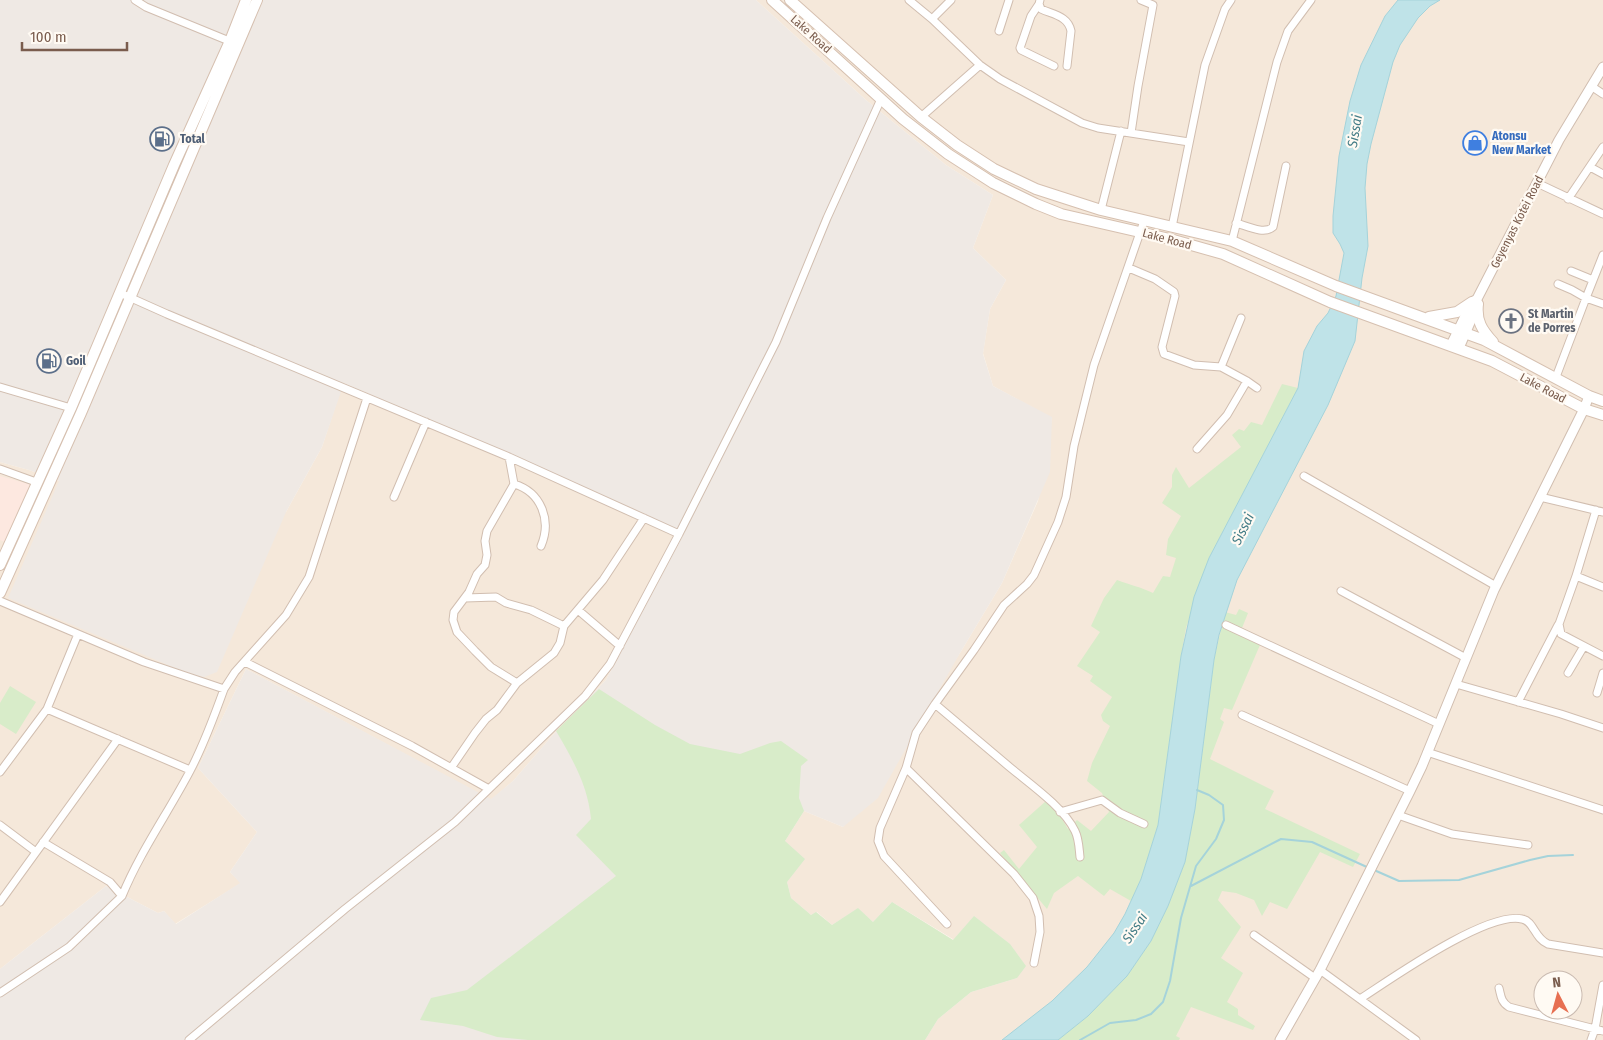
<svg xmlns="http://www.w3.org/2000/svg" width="1603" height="1040" font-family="'Fira Sans Condensed',sans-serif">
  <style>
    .residential { fill: #f5e8da; fill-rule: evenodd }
    .commercial { fill: #fde8e0 }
    .industrial { fill: #efe9e4 }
    .green { fill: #d8ecc9 }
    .water { fill: #bfe3e8; stroke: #a5d3da }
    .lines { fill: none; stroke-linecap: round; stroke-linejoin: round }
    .stream { stroke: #a5d3da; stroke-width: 2 }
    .minor-casing { stroke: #d1beb0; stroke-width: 9 }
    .tertiary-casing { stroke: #d1beb0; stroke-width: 11 }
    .secondary-casing { stroke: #d6c0b0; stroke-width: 12 }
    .minor { stroke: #fff; stroke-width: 7 }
    .tertiary { stroke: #fff; stroke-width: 9 }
    .secondary { stroke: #fff; stroke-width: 10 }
    .labels { text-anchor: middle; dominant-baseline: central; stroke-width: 4.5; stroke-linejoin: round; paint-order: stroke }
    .street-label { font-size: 12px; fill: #7a5c4d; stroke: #fffaf3 }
    .shop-label { font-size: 12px; font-weight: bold; fill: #366cbe; stroke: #fffaf3; text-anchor: start }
    .service-label { font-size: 12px; font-weight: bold; fill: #4e5e75; stroke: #fffaf3; text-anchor: start }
    .worship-label { font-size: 12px; font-weight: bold; fill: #5b616d; stroke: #fffaf3; text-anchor: start }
    .water-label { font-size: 14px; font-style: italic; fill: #437c86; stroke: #fffaf3 }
  </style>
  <rect width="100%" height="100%" fill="#fdf6ec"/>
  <path class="residential" d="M756,0H1603V1040H925L938,1019L971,992L1017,978L892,902L873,922L858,909L832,925L817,912L811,915L791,898L787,882L785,841L804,811L843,827L960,653L1002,583L1038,501L1052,418L993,386L983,353L990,309L1006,280L973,248L993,195L946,165L866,100ZM1543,980H1573V1010H1543Z
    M343,383L685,531L606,680L552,736L513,781L491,800L246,669L198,768L257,832L230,872L241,883L175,924L164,911L158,913L106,886L0,969V462L29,470L59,481L286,512L322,447Z"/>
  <path class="commercial" d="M0,476L32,485L5,542L0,540Z"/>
  <path class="industrial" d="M0,0H756L866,100L946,165L993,195L973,248L1006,280L990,309L983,354L993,386L1052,417L1050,472L1002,583L960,653L878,798L843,827L804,811L785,841L805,859L787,882L791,898L811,915L816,912L832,925L858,908L873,922L892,902L953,940L974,916L1010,944L1026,966L1017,978L971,992L938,1019L925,1040H0V969L106,886L158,913L164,911L176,924L240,883L230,872L257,832L198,768L246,669L491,799L513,781L552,736L606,680L685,532L344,383L322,447L286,512L217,672L204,677L187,673L8,598L59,481L29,470L0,462Z"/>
  <path class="green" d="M1282,384L1298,388L1209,558L1186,628L1181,656L1158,825L1141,879L1131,901L1110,889L1104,896L1078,876L1054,893L1047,909L1000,853L1004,850L1019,869L1037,847L1019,825L1046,801L1059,814L1068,829L1077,820L1091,831L1109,812L1102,793L1087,781L1092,763L1110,726L1103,721L1101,715L1112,697L1090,681L1093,676L1077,666L1100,632L1091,626L1104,598L1117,580C1130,585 1141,587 1153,593L1163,576L1170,577L1176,558L1166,555L1168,539L1181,516L1162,503L1172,487V475L1176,467L1189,488L1241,447L1232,435L1239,429L1244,431L1251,422L1262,425Z
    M1239,609L1248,613L1242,628L1263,638L1232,710L1224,708L1220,719L1224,722L1210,759L1274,791L1265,809L1360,854L1353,867L1320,852L1287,909L1270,902L1262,916L1254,900L1236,893L1222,891L1218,900L1241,927L1221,958L1243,973L1227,1002L1238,1009V1015L1255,1026L1253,1030L1191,1007L1176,1036L1180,1038L1179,1040H1058L1088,1016L1127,976L1151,941L1168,906L1185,862L1195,809L1214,660L1225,612L1236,615Z
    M10,686L36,702L16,734L0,724V703Z
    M599,689L655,725L690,744L740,754L770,743L781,741L808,760L801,766L799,798L804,811L785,841L805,859L787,882L791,898L811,915L816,912L832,925L858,908L873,922L892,902L953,940L974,916L1010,944L1026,966L1017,978L971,992L938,1019L925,1040H528L497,1037L463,1026L420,1020L431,998L467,990L616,876L576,835L591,819C588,786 573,760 556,731Z"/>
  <path class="water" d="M1398,0H1440L1430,6L1418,18L1400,45L1393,62L1371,144L1367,164L1365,188L1368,246L1362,278L1355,341L1328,405L1237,580L1219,635L1214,660L1195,809L1185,862L1168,906L1151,941L1127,976L1088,1016L1058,1040H1002L1052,1001L1087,967L1114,933L1125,914L1141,879L1158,825L1181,656L1194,597L1209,558L1298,388L1304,351L1317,326L1328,313L1336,296L1344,253L1340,244L1333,233V216L1339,156L1350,101L1361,65L1385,16Z"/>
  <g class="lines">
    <path class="stream" d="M1374,870L1399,881L1459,880L1530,860L1548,856L1573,855
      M1191,886L1281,839L1312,842L1369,868
      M1080,1040L1110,1023L1136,1020L1151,1014L1163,1002L1170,981L1181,918L1196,866L1216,839L1224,820L1223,805L1209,795L1197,790"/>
    <g class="minor-casing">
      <path id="minor" d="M135,0L146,7L234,43
        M909,0L932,19L980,65L1000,79L1082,123L1098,128L1189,142
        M1040,0L1039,4L1041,9C1054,15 1068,16 1071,31L1067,66
        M1039,4L1031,16L1020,48L1021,50L1054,66
        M932,19L951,0
        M999,31L1009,0
        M1591,86L1603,94
        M921,117L980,65
        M1131,133L1138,86L1153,5L1141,0
        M1590,167L1603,174
        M1537,183L1603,214
        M1568,199L1603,147
        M1101,210L1121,131
        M1236,223C1247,226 1264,235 1273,227L1286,166
        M1172,227L1205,65L1225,9L1231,0
        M1232,241L1277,62L1288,31L1311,0
        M1603,255L1586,298L1603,304
        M1129,268L1155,279L1174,292L1175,296L1162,347L1164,354L1194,365L1221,367L1241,318
        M1571,271L1593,280
        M120,293L167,314L509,457L679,534L776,342L827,218L881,99
        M1221,367L1247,381L1257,388
        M1556,377L1586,298L1572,290L1558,284
        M0,387L71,408
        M1197,449L1227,415L1247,381
        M509,457L514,484L487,531L485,541L487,555L485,565L477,574L469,592L454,612L453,620L457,632L475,651L491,667L517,683
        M0,469L36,482
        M1304,476L1496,586
        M514,484C541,492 552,520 541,546
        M394,497L426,422
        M1540,497L1603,512
        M1596,510L1576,576L1603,587
        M1576,576L1559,624L1561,634L1603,656
        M1341,591L1466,658
        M465,598L496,597L506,603L531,610L564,626
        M0,601L144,662L224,689L235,672L286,615L309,577L367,398
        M578,610L620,646
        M1226,625L1439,724
        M1568,673L1584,646
        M1456,684L1561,714L1603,728
        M1597,693L1603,673
        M1518,702L1558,625
        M935,704L916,733L906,768L880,828L878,841L884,856L947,924
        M47,709L190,770
        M1242,715L1410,791
        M1427,752L1603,810
        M451,768L475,733L486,719L497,710L517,683L554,653L560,643L564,626L603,580L644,518
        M906,768L1014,874L1033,898L1039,916L1040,932L1034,963
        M0,772L47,709L78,634
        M489,789L585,696L610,664L679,534
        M1060,812L1102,800L1120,813L1144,824
        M1398,815L1452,834L1528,845
        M0,825L36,852
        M43,842L110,882L122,896C140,852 168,813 190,771C204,744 214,717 224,689
        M1080,857C1079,848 1079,839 1075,831C1063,806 1027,782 1006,764C982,744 959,724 935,704L974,650L1004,605L1027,584L1034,575L1058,522L1066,497L1074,446L1094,365L1144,221
        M0,902L118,739
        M1254,935L1315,978
        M1320,970L1416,1040
        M1603,985L1595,1029L1603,1031
        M1499,988C1501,996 1501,1002 1509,1007L1595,1029L1591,1040
        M0,993L69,947L122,896
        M1360,999C1391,979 1487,911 1522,919C1534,921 1534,938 1548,944L1603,953
        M189,1040L345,909L455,822L489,789L412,746L245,662"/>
    </g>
    <g class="tertiary-casing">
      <path id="tertiary" d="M1451,345L1472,302L1477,299L1559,140L1603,67
        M1459,348L1478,304
        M1280,1040L1320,970L1410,791L1422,766L1494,590L1584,409L1589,396"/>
    </g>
    <g class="secondary-casing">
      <path id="secondary" d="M772,0L903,119L948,154L993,183L1036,204L1061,214L1170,239L1223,254L1330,302L1492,361L1584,409L1603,415
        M790,0L921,117L957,145L994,169L1036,189L1101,210L1232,241L1336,286L1484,340L1589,396L1603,401
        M1478,304C1476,321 1482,330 1493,342
        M1429,317L1457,312L1472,302
        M0,565L71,408L174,165L230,41L246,0
        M0,593L81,413L257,0"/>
    </g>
    <use href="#minor" class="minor"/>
    <use href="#tertiary" class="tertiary"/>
    <use href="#secondary" class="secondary"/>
  </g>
  <defs>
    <g id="fuel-ring" transform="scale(1.25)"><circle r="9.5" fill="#fffaf3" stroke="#5c6f8a" stroke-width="1.5"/><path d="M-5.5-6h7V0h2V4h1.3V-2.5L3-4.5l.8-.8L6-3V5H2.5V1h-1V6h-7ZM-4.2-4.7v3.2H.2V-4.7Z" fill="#5c6f8a"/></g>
    <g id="shop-ring" transform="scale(1.25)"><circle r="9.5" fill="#fffaf3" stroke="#3f7fe0" stroke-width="1.5"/><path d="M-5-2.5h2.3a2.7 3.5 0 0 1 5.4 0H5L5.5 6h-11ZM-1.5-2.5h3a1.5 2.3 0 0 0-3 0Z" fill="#3f7fe0"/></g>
    <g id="church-ring" transform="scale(1.25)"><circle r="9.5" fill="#fffaf3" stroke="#6b7280" stroke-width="1.5"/><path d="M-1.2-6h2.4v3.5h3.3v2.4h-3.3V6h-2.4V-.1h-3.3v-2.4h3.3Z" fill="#6b7280"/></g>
  </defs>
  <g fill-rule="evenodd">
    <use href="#fuel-ring" x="162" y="139"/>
    <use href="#shop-ring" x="1475" y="143"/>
    <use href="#church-ring" x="1511" y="321"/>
    <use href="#fuel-ring" x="49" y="361"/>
  </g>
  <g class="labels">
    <g class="street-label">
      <text transform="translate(811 34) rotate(42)">Lake Road</text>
      <text transform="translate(1517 222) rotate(-63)">Geyenyas Kotei Road</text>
      <text transform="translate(1167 239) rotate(15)">Lake Road</text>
      <text transform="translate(1543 388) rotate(28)">Lake Road</text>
    </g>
    <g class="shop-label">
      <text x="1492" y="136">Atonsu<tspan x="1492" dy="14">New Market</tspan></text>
    </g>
    <g class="service-label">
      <text x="180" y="139">Total</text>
      <text x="66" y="361">Goil</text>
    </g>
    <g class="worship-label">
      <text x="1528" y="314">St Martin<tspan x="1528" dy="14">de Porres</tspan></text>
    </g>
    <g class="water-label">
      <text transform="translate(1355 131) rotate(-81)">Sissai</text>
      <text transform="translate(1243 529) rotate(-64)">Sissai</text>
      <text transform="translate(1135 928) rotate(-56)">Sissai</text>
    </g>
  </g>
  <g transform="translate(1558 995) rotate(354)"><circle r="24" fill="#fffaf3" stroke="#cabbb1"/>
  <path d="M0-4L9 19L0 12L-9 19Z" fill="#e76f51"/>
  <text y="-8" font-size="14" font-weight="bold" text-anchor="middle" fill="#7a5c4d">N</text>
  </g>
  <path d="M22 42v8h105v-8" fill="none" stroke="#7a5c4d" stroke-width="2.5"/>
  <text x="30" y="42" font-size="15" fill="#7a5c4d" stroke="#fffaf3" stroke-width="4" paint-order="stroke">100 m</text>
</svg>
